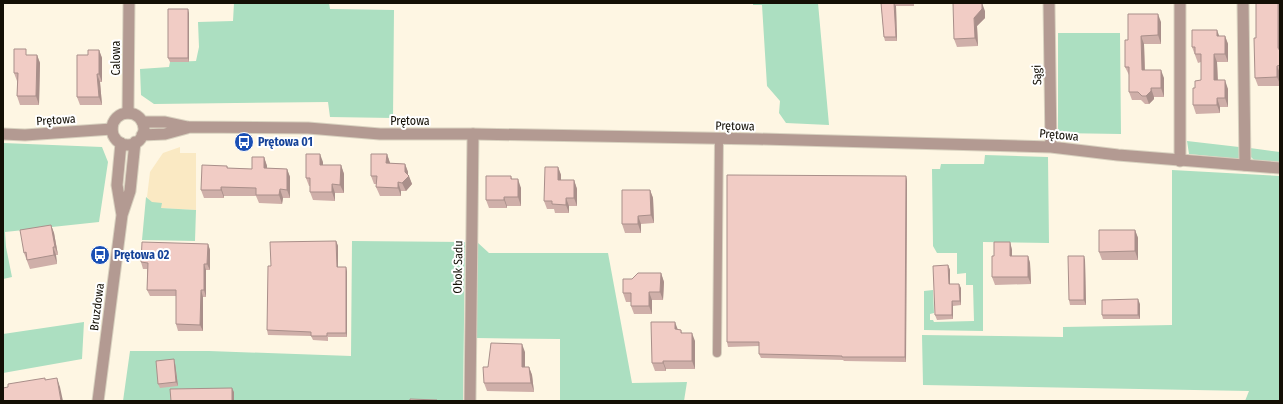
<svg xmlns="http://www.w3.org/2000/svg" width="1283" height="404" font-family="'Fira Sans Condensed',sans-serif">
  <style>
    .built { fill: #fae9c3 }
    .green { fill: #acdfc1 }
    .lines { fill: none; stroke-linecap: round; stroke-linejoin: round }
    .service-casing { stroke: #d8d1bf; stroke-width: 10 }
    .minor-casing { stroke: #d8d1bf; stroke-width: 13 }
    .tertiary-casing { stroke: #d8d1bf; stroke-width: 13 }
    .service { stroke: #b39a92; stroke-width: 8 }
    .minor { stroke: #b39a92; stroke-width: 11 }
    .tertiary { stroke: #b39a92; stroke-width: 11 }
    .wall { fill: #cfafa9 }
    .shaded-wall { fill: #a98f8a }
    .building { fill: #f1ccc5; stroke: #a98f8a }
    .labels { text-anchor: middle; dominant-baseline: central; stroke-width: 4; stroke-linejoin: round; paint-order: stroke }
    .street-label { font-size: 12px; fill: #130f05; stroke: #fff }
    .transit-label { font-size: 12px; font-weight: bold; fill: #164399; stroke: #fff; text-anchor: start }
  </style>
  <rect width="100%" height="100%" fill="#fef6e3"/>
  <path class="built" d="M180,147V153H196V210L161,208L151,202L147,197L150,172L163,153Z"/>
  <path class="green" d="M234,3H329L330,9L394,10L393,118L330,117L328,102L154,104L141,95L140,69L169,67L170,62L196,61L199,47L198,22L233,21Z
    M753,3H818L829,125L786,123L779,113L780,101L767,86L762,5H753Z
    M1058,33H1120L1121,134L1058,133Z
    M1187,141L1239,147V159L1189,154Z
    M3,143L102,147L108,162L99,222L5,232L6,247L12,277L3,279Z
    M1250,148L1280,152V162L1254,160L1251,157Z
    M985,155L1048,157L1049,243L983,242V331L924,330V291L933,290L934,313L930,314V320H933L934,322L974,321L973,285H966V273L957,274V253H937L933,246L932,169H940L941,164H984Z
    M1172,170L1280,176V401H1245L1249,391L923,385L922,335L1063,337V327L1172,325Z
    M146,197L152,202L162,203L161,208L196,210L195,241L142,240Z
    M352,241L465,242L463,401H123L130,351H209L351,356Z
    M477,242L489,253H608L632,383L687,382L684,401H560V339L476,338Z
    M84,322L82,359L3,373V334Z"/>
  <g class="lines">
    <g class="service-casing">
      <path id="service" d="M717,353L719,139"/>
    </g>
    <g class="minor-casing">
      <path id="minor" d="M1180,3V161
        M1243,3L1245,165
        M128,113L129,3
        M3,134L25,135L112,129
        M470,401L473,134"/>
    </g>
    <g class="tertiary-casing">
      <path id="tertiary" d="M1049,3L1051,147
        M112 129a16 16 0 1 1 32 0a16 16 0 1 1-32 0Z
        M142,122H165L188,127L308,128L380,134H473L758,139L1051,147L1118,155L1280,168
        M142,135L165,134L187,128
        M121,143L117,185L122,215
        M98,401L122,215L130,191L135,142"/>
    </g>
    <use href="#service" class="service"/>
    <use href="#minor" class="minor"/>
    <use href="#tertiary" class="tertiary"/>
  </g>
  <path class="wall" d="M881,3H914V6H896L897,41H885L884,37Z
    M1280,3V86H1258L1255,78Z
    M985,11V18L977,26L978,46L957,47L954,39Z
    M189,13V62H170L168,58Z
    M1161,22V44H1144L1145,70L1164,78V97H1154V99L1149,104H1145L1141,100H1132L1129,92V75L1125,67L1128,40Z
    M1219,36H1225L1228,44V62H1217L1218,80L1228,89V107H1220V113L1196,114L1193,105L1195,88L1201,80V62L1198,63L1192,47Z
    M99,50L102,58V82H100L102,105H80L77,97L88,55Z
    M28,55H37L40,63L39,105H20L17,96V81L14,73Z
    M387,154L390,163L405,164L408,172V175L412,184L406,191H401V196H380L376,187L377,184H374L371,176Z
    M264,157L267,166V168L287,169L290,177V198H283L282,204L259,203L256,196H224V198H204L201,190L227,166L228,168L252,169Z
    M323,162V165H341L344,174V193H335V201L313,200L310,192V186H309L306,178Z
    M558,167L561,175V180H574L577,189V206H569V213H555L554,209H547L544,201Z
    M511,176L512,179L521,188V206H507V208H489L486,200Z
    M906,176L907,181L906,362L844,361L843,360L761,358L759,354V346L728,347L727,342Z
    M650,190L653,198L654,223L641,224V233H625L622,224Z
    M51,225L54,233L58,255H56L57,264L30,269L24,253Z
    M1135,230L1138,238V260H1102L1099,252Z
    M336,241L338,246V267H346L347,272V337H328V341L313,340L311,336L268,335L267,330L271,266Z
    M1010,242L1012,250V256H1028L1030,263L1031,284L995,285L992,277L994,256Z
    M208,244L210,250V270H206V297H203V331H178L176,324V296H150L147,290V269H143L141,262Z
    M1085,260L1086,305H1070L1069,300Z
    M948,265L950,270V284L961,288V305L953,306V319L937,320L935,315Z
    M661,273L664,282L663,300H652V314H634L631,306V302H626L623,293L632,279Z
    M1140,304V319H1103L1102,315Z
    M677,329L681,330L682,333L695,341V369H666V371H655L652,363Z
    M525,352V367H529L532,375L534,392L487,391L484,383L488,367Z
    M175,363L178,386L160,388L158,384Z"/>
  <path class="shaded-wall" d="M894,3L896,6L897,41L896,37Z
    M982,3L985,11V18L977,26L978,46L975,38L974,18Z
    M1278,3H1280V52L1278,48Z
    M188,9L189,13V62L188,58Z
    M1158,14L1161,22V44L1158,35Z
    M1217,30L1220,38L1217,36Z
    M1141,36L1144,44L1145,79L1142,70Z
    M1225,36L1228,44V62L1225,54Z
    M99,50L102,58V82L99,74Z
    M1214,54L1217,62L1218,89L1214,80Z
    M37,55L40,63L39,105L36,96Z
    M1277,66L1280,73V84L1277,77Z
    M1161,70L1164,78V97L1161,88Z
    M97,74L100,82L102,105L99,97Z
    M1225,80L1228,89V107L1225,98Z
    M1151,88L1154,97V99L1149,104L1146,96Z
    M1217,98L1220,107V113L1217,105Z
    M320,154L323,162V173L320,165Z
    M387,154L390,163L389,172L386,163Z
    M264,157L267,166V176L264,168Z
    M405,164L408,172V176H409L412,184L406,191L402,183L405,172Z
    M341,165L344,174V193L340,185Z
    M558,167L561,175V188L558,180Z
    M287,169L290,177V198L287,190Z
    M906,176L907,181L906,362L905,357Z
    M518,179L521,188V206L518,197Z
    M574,180L577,189V206L574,198Z
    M398,182L401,191V196L398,188Z
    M332,184L335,193V201L332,192Z
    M221,187L224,196V198L221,190Z
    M280,189L283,198L282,204L279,195Z
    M650,190L653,198L654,223L651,215Z
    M504,197L507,206V208L504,200Z
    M566,198L569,206V213L566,205Z
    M638,216L641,224V233L638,224Z
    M51,225L54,233L58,255L55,247Z
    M1135,230L1138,238V260L1135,251Z
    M336,241L338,246V272L337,267Z
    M1010,242L1012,250V263L1010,256Z
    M208,244L210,250V270L207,264Z
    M53,247L56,255L57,264L54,255Z
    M1028,256L1030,263L1031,284L1028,277Z
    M1084,256L1085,260L1086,305L1084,300Z
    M204,264L206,270V297L204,290Z
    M948,265L950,270V288L949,284Z
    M346,267L347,272V337L346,333Z
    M661,273L664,282L663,300L660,292Z
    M959,284L961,288V305L960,301Z
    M201,290L203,297V331L200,325Z
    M649,292L652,300V314L649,306Z
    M1138,299L1140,304V319L1138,315Z
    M952,301L953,306V319L952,315Z
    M675,322L678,330L675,329Z
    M692,333L695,341V369L692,361Z
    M522,344L525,352V375L522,367Z
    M174,359L175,363L178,386L176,382Z
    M663,361L666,369V371L663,363Z
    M529,367L532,375L534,392L531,383Z
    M57,378L60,387L63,401H61Z
    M232,388L234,392V401H232Z"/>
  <path class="building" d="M881,3H894L896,37H884Z
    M953,3H982V9L974,18L975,38L954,39Z
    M1256,3H1278V48L1280,51V65L1277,66V77L1255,78L1254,38H1256Z
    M168,9H188V58H168Z
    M1128,14H1158V35L1141,36L1142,70H1161V88H1151V91L1146,96H1142L1138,92H1129V67H1125V40H1128Z
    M1192,30H1217V36H1225V54H1214V80H1225V98H1217V105H1193V88H1195V81L1201,80V54H1195V47H1192Z
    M14,49H26V55H37L36,96H17L18,73H14Z
    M88,50H99V74H97L99,97H77V55H88Z
    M306,154H320V165H341L340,185L332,184V192H310V178H306Z
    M371,154H387L386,163L405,164V172L409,176L402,183L398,182V188L376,187L377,176H371Z
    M252,157H264V168L287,169V190L280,189L279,195H256V188L221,187V190H201L202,165L227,166V168L252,169Z
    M545,167H558V180H574V198H566V205L552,204V201H544Z
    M727,175L906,176L905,357H842V356L759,354V342H727Z
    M486,176H511V179H518V197H504V200H486Z
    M622,190H650L651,215L638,216V224H622Z
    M51,225L55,247H53L54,255L27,260L26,252L24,253L20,230Z
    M1099,230H1135V251L1099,252Z
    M336,241L337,267H346V333H327V336H311V332L267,330L268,266H271L270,242Z
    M142,242L208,244L207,264H204V290H201L200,325L176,324V290H147L148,263L141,262Z
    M994,242H1010V256H1028V277H992V256H994Z
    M1068,256H1084V300H1069Z
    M948,265L949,284H959L960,301H952V315H935L933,266Z
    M638,273H661L660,292H649V306H631V293H623V279H632Z
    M1138,299V315H1102V300Z
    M651,322H675V329L681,330V333H692V361H663V363H652Z
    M491,343L522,344V367H529L531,383H484L483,367H488Z
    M174,359L176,382L158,384L156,361Z
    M45,378V380L57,378L61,401H3V388L8,387V384Z
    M232,388V401H171L170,389Z
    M410,399L437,400V401H410Z"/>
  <defs>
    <g id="bus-disc" transform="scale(1)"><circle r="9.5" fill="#1a4fb4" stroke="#fff"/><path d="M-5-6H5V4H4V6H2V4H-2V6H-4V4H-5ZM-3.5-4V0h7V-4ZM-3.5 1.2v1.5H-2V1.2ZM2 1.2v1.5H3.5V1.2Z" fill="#fff"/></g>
  </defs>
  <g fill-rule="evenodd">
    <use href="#bus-disc" x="244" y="142"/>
    <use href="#bus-disc" x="100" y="255"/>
  </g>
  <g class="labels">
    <g class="street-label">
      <text transform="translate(116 58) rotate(-90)">Calowa</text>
      <text transform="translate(1037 75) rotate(-91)">Sągi</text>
      <text transform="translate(56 120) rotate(-4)">Prętowa</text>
      <text x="410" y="121">Prętowa</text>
      <text transform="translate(735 126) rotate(1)">Prętowa</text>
      <text transform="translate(1059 135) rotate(5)">Prętowa</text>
      <text transform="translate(458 267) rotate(-89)">Obok Sadu</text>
      <text transform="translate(97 307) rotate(-83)">Bruzdowa</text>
    </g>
    <g class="transit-label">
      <text x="258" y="142">Prętowa 01</text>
      <text x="114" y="255">Prętowa 02</text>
    </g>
  </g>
  <rect width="1283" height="404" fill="none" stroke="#130f05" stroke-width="8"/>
</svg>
